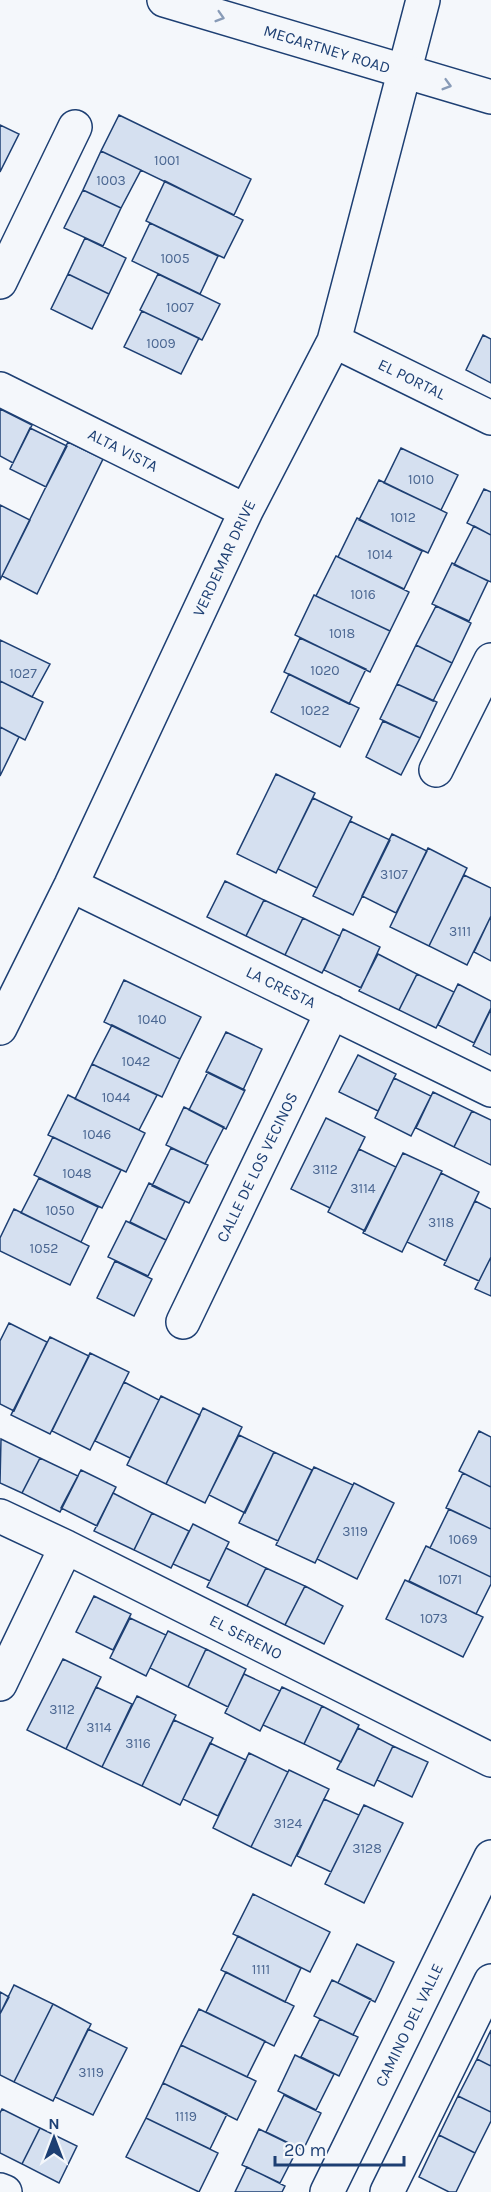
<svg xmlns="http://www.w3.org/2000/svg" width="491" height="2192" font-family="Karla,sans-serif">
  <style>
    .building { fill: #d5e0f0; stroke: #1d3f73; stroke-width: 1.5 }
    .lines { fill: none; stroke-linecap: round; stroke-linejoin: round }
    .minor-casing { stroke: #1d3f73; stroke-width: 36 }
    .major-casing { stroke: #1d3f73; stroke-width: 36 }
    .minor { stroke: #f4f7fb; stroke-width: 33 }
    .major { stroke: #f4f7fb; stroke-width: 33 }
    .oneway { stroke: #889bb7 }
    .labels { text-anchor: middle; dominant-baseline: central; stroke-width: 4.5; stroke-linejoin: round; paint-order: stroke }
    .number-label { font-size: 14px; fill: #4b6792 }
    .street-label { font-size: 16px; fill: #1d3f73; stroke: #f4f7fb }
  </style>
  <rect width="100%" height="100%" fill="#f4f7fb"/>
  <path class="building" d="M119,115L251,179L234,215L101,151Z
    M0,125L19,134L0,172Z
    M101,151L141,170L121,208L83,190Z
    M165,181L243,220L224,258L146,221Z
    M83,190L121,208L103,246L64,228Z
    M150,223L218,256L200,294L132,261Z
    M85,238L126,258L109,294L68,274Z
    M68,274L109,294L92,329L51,309Z
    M158,274L220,304L202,340L140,310Z
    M142,311L199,338L181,374L124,347Z
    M483,335L491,339V383L466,370Z
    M0,409L32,425L13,463L0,456Z
    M30,428L67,446L46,487L10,469Z
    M68,442L103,459L37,594L2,576Z
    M401,448L458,475L441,510L384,483Z
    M379,480L447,513L428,553L359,520Z
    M484,489L491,492V535L467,523Z
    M0,505L30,520L0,580Z
    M357,518L422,551L404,589L338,557Z
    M474,526L491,535V582L454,565Z
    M336,556L409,592L390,631L316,596Z
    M452,563L488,581L469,621L432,604Z
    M314,595L390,631L370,672L295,635Z
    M436,606L471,623L452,663L416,645Z
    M300,638L366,669L349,704L284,672Z
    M0,640L50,664L32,697L0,681Z
    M416,645L452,663L433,701L397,684Z
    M289,674L359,708L340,747L271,712Z
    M0,681L43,702L25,740L0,727Z
    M397,684L437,702L420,738L380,719Z
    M383,721L420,738L401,775L366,757Z
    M0,727L19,737L0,776Z
    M276,774L315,793L276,873L237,854Z
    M313,798L352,817L317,888L278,869Z
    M350,821L390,840L353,915L313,896Z
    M392,834L427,851L396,913L362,896Z
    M428,848L467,868L429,946L390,927Z
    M464,875L491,888V916L467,965L429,946Z
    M225,881L264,900L246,936L207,917Z
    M264,900L303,918L285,955L246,936Z
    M491,916V961L474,952Z
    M303,918L340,936L322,973L285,955Z
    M343,929L380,947L361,988L324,970Z
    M378,954L417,974L399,1010L359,991Z
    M417,974L454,992L436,1028L399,1010Z
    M124,980L201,1017L180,1059L104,1022Z
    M458,984L491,1001V1008L474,1043L438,1025Z
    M491,1009V1055L473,1046Z
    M112,1025L180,1059L162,1097L92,1064Z
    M226,1032L262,1049L243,1090L206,1072Z
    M358,1055L396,1074L378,1111L339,1092Z
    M92,1064L157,1095L139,1130L75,1099Z
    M208,1072L245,1090L226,1129L189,1110Z
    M394,1078L431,1096L411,1136L375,1118Z
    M433,1092L472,1111L454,1147L416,1128Z
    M68,1095L145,1133L126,1172L48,1135Z
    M184,1107L224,1127L205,1164L166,1145Z
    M472,1111L491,1120V1165L454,1147Z
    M326,1118L365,1137L330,1208L291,1189Z
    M53,1137L121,1170L102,1208L34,1175Z
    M171,1148L208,1165L189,1203L152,1186Z
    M359,1149L396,1167L365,1231L328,1212Z
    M403,1153L442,1171L402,1252L363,1233Z
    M441,1173L479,1192L446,1261L407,1242Z
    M39,1178L98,1207L81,1242L21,1213Z
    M149,1183L185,1201L166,1240L130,1222Z
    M475,1201L491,1209V1257L479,1281L444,1265Z
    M14,1209L89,1246L70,1285L0,1251V1238Z
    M126,1221L166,1240L148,1276L108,1257Z
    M491,1257V1296L475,1289Z
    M115,1261L152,1279L134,1316L97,1298Z
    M9,1323L47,1342L14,1411L0,1404V1341Z
    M50,1337L89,1356L50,1434L11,1415Z
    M90,1353L129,1372L90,1450L52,1431Z
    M124,1382L159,1400L130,1458L95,1441Z
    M161,1396L200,1415L166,1484L127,1465Z
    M203,1408L242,1427L205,1503L166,1484Z
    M479,1431L491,1437V1487L459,1471Z
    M239,1435L274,1452L245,1513L209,1495Z
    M1,1439L40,1458L22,1493L0,1483Z
    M274,1452L312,1470L278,1541L239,1523Z
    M40,1458L78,1476L60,1512L22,1493Z
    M314,1467L353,1485L315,1563L276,1545Z
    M81,1470L116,1487L97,1526L61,1508Z
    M463,1473L491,1487V1529L446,1508Z
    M354,1483L394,1503L357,1579L317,1559Z
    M113,1493L152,1513L134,1550L94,1531Z
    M449,1509L491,1529V1577L430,1548Z
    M152,1513L189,1531L171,1568L134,1550Z
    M193,1524L229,1542L210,1581L173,1564Z
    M426,1546L491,1577V1584L476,1614L409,1581Z
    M226,1548L266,1568L247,1606L207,1587Z
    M266,1568L305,1586L285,1625L247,1606Z
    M405,1580L483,1617L463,1657L386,1619Z
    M305,1586L343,1606L324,1644L285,1625Z
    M94,1596L131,1614L113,1650L76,1632Z
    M130,1618L166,1635L146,1676L110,1658Z
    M168,1631L206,1649L188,1687L150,1668Z
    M206,1649L246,1669L228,1707L188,1687Z
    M63,1659L101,1677L66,1749L27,1730Z
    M244,1674L280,1691L260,1731L225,1713Z
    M96,1687L132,1704L102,1767L66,1749Z
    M282,1687L322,1706L304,1744L263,1725Z
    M137,1696L176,1715L142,1786L102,1767Z
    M322,1706L359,1725L341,1762L304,1744Z
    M174,1720L213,1738L180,1805L142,1786Z
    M358,1728L393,1746L374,1786L337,1769Z
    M210,1743L246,1760L218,1816L183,1799Z
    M393,1746L428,1762L412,1797L377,1780Z
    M249,1753L288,1772L251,1847L213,1828Z
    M289,1770L329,1789L291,1866L251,1847Z
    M324,1799L359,1815L331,1872L297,1856Z
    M364,1805L403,1823L364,1903L325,1884Z
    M253,1894L330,1932L310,1972L233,1934Z
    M238,1936L301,1968L285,2002L221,1970Z
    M357,1944L394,1962L375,2002L338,1983Z
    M226,1972L294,2006L274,2046L206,2012Z
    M332,1980L371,1999L353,2035L314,2016Z
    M14,1985L53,2004L14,2082L0,2075V2014Z
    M0,1992L9,1997L0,2014Z
    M53,2004L91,2024L53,2101L14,2082Z
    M199,2009L265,2041L247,2077L181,2045Z
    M320,2019L358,2037L339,2076L301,2057Z
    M88,2029L127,2048L93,2115L55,2097Z
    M491,2030V2066L477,2059Z
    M181,2045L256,2081L237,2120L163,2083Z
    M295,2055L334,2074L316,2110L278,2091Z
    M477,2059L491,2066V2112L458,2096Z
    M163,2083L227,2114L210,2149L146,2118Z
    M284,2095L321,2113L303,2150L266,2132Z
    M458,2096L491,2112V2121L475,2153L439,2135Z
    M2,2109L40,2128L22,2164L0,2153V2113Z
    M146,2118L218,2153L199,2192L126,2157Z
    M40,2128L77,2146L59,2183L22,2164Z
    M259,2129L298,2148L280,2183L242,2165Z
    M439,2135L475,2153L456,2192H449L419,2177Z
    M247,2167L285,2186L282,2192H235Z"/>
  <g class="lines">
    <g class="minor-casing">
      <path id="minor" d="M0,282L75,127
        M334,341L491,418
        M0,389L246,511
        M436,770L491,660
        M71,885L491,1090
        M0,1028L71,885L246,511L334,341L423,0
        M183,1322L332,1012
        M0,1516L66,1547L491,1760
        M0,1684L66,1547
        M0,2190L5,2192
        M327,2192L491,1857
        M387,2192L491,1981"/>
    </g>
    <g class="major-casing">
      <path id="major" d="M164,0L491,97"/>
    </g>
    <use href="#minor" class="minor"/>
    <use href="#major" class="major"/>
  </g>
  <defs><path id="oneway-chevron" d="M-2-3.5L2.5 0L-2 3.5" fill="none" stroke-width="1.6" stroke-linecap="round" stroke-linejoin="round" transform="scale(1.5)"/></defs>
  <g class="oneway">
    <use href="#oneway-chevron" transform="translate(220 17) rotate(17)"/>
    <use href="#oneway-chevron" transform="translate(447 85) rotate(16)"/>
  </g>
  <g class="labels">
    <g class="number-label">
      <text x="167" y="160">1001</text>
      <text x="111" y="180">1003</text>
      <text x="175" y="258">1005</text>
      <text x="180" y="307">1007</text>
      <text x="161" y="343">1009</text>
      <text x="421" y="479">1010</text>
      <text x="403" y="517">1012</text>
      <text x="380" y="554">1014</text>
      <text x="363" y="594">1016</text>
      <text x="342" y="633">1018</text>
      <text x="325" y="670">1020</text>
      <text x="23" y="673">1027</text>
      <text x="315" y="710">1022</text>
      <text x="394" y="874">3107</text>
      <text x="460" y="931">3111</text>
      <text x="152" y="1019">1040</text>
      <text x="136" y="1061">1042</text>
      <text x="116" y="1097">1044</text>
      <text x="97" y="1134">1046</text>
      <text x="325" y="1169">3112</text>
      <text x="77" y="1173">1048</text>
      <text x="363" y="1188">3114</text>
      <text x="60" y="1210">1050</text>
      <text x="441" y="1222">3118</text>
      <text x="44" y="1248">1052</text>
      <text x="355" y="1531">3119</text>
      <text x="463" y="1539">1069</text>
      <text x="450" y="1579">1071</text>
      <text x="434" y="1618">1073</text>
      <text x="62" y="1709">3112</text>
      <text x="99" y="1727">3114</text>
      <text x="138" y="1743">3116</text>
      <text x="288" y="1823">3124</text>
      <text x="367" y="1848">3128</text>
      <text x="261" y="1969">1111</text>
      <text x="91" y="2072">3119</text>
      <text x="186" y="2116">1119</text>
    </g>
    <g class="street-label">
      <text transform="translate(327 49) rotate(17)">MECARTNEY ROAD</text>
      <text transform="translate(412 379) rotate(26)">EL PORTAL</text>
      <text transform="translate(123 450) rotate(27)">ALTA VISTA</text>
      <text transform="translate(224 558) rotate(-65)">VERDEMAR DRIVE</text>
      <text transform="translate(281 987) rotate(26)">LA CRESTA</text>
      <text transform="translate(257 1167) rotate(-64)">CALLE DE LOS VECINOS</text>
      <text transform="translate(246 1637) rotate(27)">EL SERENO</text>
      <text transform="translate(409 2025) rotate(-64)">CAMINO DEL VALLE</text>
    </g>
  </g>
  <g transform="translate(54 2138)" stroke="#f4f7fb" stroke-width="4.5" paint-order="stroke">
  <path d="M0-4.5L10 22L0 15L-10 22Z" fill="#1d3f73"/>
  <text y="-9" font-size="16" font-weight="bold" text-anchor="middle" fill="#1d3f73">N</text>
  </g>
  <path d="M275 2156v9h129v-9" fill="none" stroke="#1d3f73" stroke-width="3"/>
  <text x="284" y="2156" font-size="18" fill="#1d3f73" stroke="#f4f7fb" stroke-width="4.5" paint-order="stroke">20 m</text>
</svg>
